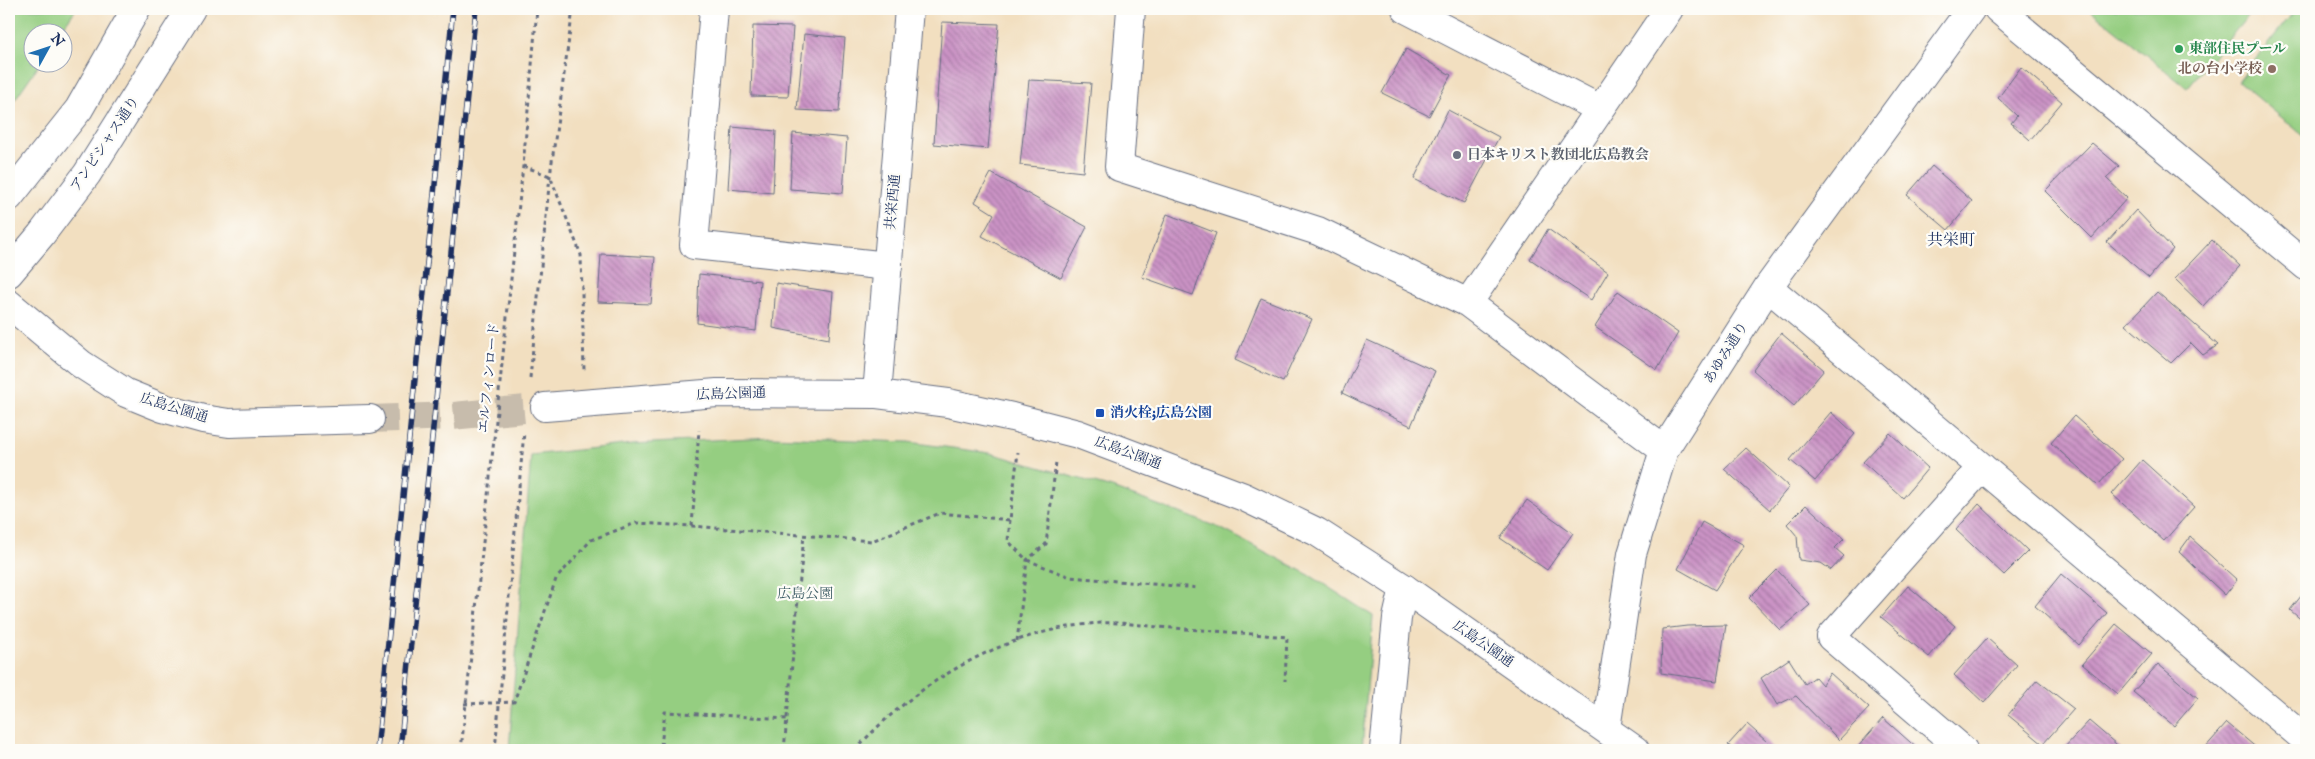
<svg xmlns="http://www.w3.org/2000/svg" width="2315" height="759" font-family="'IM FELL English','Noto Serif JP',serif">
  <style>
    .green { fill: #95ce81; stroke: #587e70 }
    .building { fill: url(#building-back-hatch) }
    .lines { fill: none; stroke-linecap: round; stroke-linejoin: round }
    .tertiary-tunnel { stroke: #c7bcac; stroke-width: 28; stroke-dasharray: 28 14; stroke-linecap: butt }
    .minor-casing { stroke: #666d80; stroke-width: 30 }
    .tertiary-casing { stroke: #666d80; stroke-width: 30 }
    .path { stroke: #666d80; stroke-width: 3; stroke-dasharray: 4 4; stroke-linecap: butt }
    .minor { stroke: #fff; stroke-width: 28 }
    .tertiary { stroke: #fff; stroke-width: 28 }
    .rail-casing { stroke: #1b2f5e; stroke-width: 5.5 }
    .rail { stroke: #fdfcf7; stroke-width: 4; stroke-dasharray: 11; stroke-linecap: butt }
    .leisure-dot { fill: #2e9e5b; stroke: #fdfcf7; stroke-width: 2 }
    .education-dot { fill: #8d6e63; stroke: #fdfcf7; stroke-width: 2 }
    .worship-dot { fill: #6b7280; stroke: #fdfcf7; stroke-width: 2 }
    .transit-dot { fill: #1a4fb4; stroke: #fdfcf7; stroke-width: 2 }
    .labels { text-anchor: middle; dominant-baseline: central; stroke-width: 4.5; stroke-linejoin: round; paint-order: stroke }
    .leisure-label { font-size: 14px; font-weight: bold; fill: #27864d; stroke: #fdfcf7; text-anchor: start }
    .education-label { font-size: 14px; font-weight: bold; fill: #785e54; stroke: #fdfcf7; text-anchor: end }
    .street-label { font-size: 14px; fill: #1b2f5e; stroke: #fdfcf7 }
    .worship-label { font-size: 14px; font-weight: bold; fill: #5b616d; stroke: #fdfcf7; text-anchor: start }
    .transit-label { font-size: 14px; font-weight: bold; fill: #164399; stroke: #fdfcf7; text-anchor: start }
    .park-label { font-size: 14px; fill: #405f68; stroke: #fdfcf7 }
    .quarter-label { font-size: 16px; fill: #1b2f5e; stroke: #fdfcf7 }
  </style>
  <defs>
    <pattern id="building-back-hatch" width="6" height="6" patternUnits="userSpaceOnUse" patternTransform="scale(1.25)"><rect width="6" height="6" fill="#cb93c5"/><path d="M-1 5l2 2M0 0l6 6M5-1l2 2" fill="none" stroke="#a478a3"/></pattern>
  </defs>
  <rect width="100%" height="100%" fill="#fdfcf7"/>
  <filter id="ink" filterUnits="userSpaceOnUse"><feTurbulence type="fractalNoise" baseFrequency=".02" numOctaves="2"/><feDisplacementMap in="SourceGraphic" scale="10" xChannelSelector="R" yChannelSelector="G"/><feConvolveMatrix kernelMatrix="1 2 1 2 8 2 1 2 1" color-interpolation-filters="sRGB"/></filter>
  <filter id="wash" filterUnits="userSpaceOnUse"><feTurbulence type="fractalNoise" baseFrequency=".0096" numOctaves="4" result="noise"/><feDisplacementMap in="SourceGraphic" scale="20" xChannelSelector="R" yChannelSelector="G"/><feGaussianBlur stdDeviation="1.12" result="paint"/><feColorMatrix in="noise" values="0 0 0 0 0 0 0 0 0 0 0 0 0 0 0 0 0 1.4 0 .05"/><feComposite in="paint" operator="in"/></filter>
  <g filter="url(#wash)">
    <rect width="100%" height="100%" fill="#f2dfc0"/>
    <path class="green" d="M9,9H76L60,32H32V62L40,63L9,108Z
      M2089,9H2254L2187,88Z
      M2296,9H2306V138L2238,81Z
      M772,437L908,442L990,453L1112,488L1220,528L1311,576L1373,616L1362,750H509L531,455L632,444Z"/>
    <g id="blocks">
      <path class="building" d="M942,22L999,24L988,149L934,144Z
        M753,26L793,27L788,97L751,96Z
        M804,34L845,38L839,112L797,110Z
        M1406,49L1451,75L1429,116L1382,93Z
        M2021,67L2062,102L2030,140L2011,123L2017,116L1998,98Z
        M1029,80L1091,83L1083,172L1020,165Z
        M1448,110L1499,137L1464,203L1414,179Z
        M732,127L776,131L773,193L728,189Z
        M793,133L847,138L843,193L790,189Z
        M2092,143L2119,166L2106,178L2127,198L2092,238L2045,191Z
        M1932,166L1972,201L1948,230L1907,195Z
        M991,173L1087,227L1061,278L982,236L994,214L975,202Z
        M2136,210L2173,249L2149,278L2107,242Z
        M1167,214L1216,233L1193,295L1142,277Z
        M1548,229L1608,272L1591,300L1530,259Z
        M2212,240L2240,266L2203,306L2175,279Z
        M601,254L655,257L651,304L598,302Z
        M699,274L760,281L756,331L697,323Z
        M776,283L833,292L829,339L773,328Z
        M1618,291L1678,333L1657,370L1595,327Z
        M2157,292L2218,345L2203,355L2191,343L2171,363L2126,325Z
        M1261,298L1312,319L1283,382L1235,360Z
        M1781,333L1824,370L1794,406L1753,370Z
        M1367,340L1435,371L1411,426L1342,393Z
        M1831,412L1855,434L1815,481L1790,460Z
        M2074,416L2122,459L2098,485L2051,443Z
        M1890,433L1928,468L1903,498L1863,462Z
        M1746,448L1789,487L1770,510L1724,469Z
        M2142,460L2194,507L2164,541L2112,494Z
        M1527,500L1573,533L1547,570L1500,538Z
        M1979,504L2028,551L2004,575L1956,530Z
        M1806,505L1844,539L1835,548L1844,556L1831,570L1821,563L1799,560L1797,536L1787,524Z
        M1702,522L1744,545L1715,590L1678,569Z
        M2190,537L2237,580L2225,595L2179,552Z
        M1777,570L1810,605L1780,630L1749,598Z
        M2061,574L2107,613L2079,645L2035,606Z
        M1908,586L1955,626L1929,657L1881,617Z
        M2306,590V624L2290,610Z
        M2116,624L2152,654L2118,694L2082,664Z
        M1726,625L1717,681L1661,673L1662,629L1687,626Z
        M1987,638L2017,665L1984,703L1954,675Z
        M1789,659L1805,684L1815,677L1822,685L1830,673L1869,708L1839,740L1796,696L1777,705L1761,678Z
        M2158,664L2198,698L2174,726L2133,692Z
        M2037,680L2074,709L2043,744L2008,715Z
        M1883,718L1919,750L1856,749Z
        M2089,721L2123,750H2062Z
        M2227,723L2259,750H2203Z
        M1747,724L1776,750H1735L1728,745Z"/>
    </g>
  </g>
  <g filter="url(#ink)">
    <use href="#blocks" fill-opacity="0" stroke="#666d80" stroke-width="1"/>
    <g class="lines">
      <path class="tertiary-tunnel" d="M370,419L453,416L545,407"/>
      <g class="minor-casing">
        <path id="minor" d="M714,9L694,245L888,266
          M1131,9L1119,167L1318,231L1468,303L1664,450
          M1406,9L1600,109
          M1998,9L2306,266
          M1768,287L2306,740
          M1468,303L1669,9
          M1606,729L1632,554L1664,450L1768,287L1971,9
          M1384,750L1397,618L1404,588
          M1963,750L1831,637L1982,467"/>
      </g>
      <g class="tertiary-casing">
        <path id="tertiary" d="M9,197L79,109L136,9
          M9,273L41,235L87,174L191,9
          M9,304L81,364L126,393L163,408L203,419L229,423L370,419
          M877,394L909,9
          M545,407L717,393L877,394L948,403L1012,417L1078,434L1244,497L1317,532L1404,588L1635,750"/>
      </g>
      <path class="path" d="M523,166L550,176L581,255L584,371
        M530,378L550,176L573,9
        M1010,520L1008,541L1027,560L1070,577L1199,588
        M692,526L699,430
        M1017,641L1027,560L1046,544L1056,462
        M464,704L514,702L556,579L591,540L636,523L692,526L872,541L940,513L1010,520L1018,452
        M661,746L665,712L787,719
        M461,750L523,166L537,9
        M495,750L524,432
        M784,750L804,535
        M855,750C918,681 1006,629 1101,623C1120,622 1140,625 1158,627C1201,630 1244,633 1287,637L1285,681"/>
      <use href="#minor" class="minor"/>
      <use href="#tertiary" class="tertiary"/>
      <g class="rail-casing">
        <path id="rail" d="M377,750L453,9
          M400,750L476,9"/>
      </g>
      <use href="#rail" class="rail"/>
    </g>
  </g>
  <circle class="leisure-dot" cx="2179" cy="49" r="5"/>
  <circle class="education-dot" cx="2272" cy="69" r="5"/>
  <circle class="worship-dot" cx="1457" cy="155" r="5"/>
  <rect class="transit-dot" x="1095" y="408" width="10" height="10" rx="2.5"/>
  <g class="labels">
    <g class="leisure-label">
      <text x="2189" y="49">東部住民プール</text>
    </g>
    <g class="education-label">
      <text x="2262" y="69">北の台小学校</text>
    </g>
    <g class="street-label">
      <text transform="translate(105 144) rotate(-56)">アンビシャス通り</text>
      <text transform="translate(893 202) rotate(-85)">共栄西通</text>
      <text transform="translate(1726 353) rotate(-58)">あゆみ通り</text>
      <text transform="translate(489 378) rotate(-84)">エルフィンロード</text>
      <text transform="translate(731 394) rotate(-2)">広島公園通</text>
      <text transform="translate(174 408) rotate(17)">広島公園通</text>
      <text transform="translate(1128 453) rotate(20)">広島公園通</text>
      <text transform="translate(1483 644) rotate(35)">広島公園通</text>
    </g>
    <g class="worship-label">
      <text x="1467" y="155">日本キリスト教団北広島教会</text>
    </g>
    <g class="transit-label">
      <text x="1110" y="413">消火栓;広島公園</text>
    </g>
    <g class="park-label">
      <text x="805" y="594">広島公園</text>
    </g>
    <g class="quarter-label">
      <text x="1951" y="241">共栄町</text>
    </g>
  </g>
  <rect width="2315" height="759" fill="none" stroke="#fdfcf7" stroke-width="30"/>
  <g transform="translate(48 48) rotate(50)"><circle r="24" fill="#fdfcf7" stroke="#a3aaba"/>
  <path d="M0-4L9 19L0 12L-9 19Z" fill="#1f6fb2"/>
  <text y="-8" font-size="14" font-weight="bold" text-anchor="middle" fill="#1b2f5e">N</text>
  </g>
</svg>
